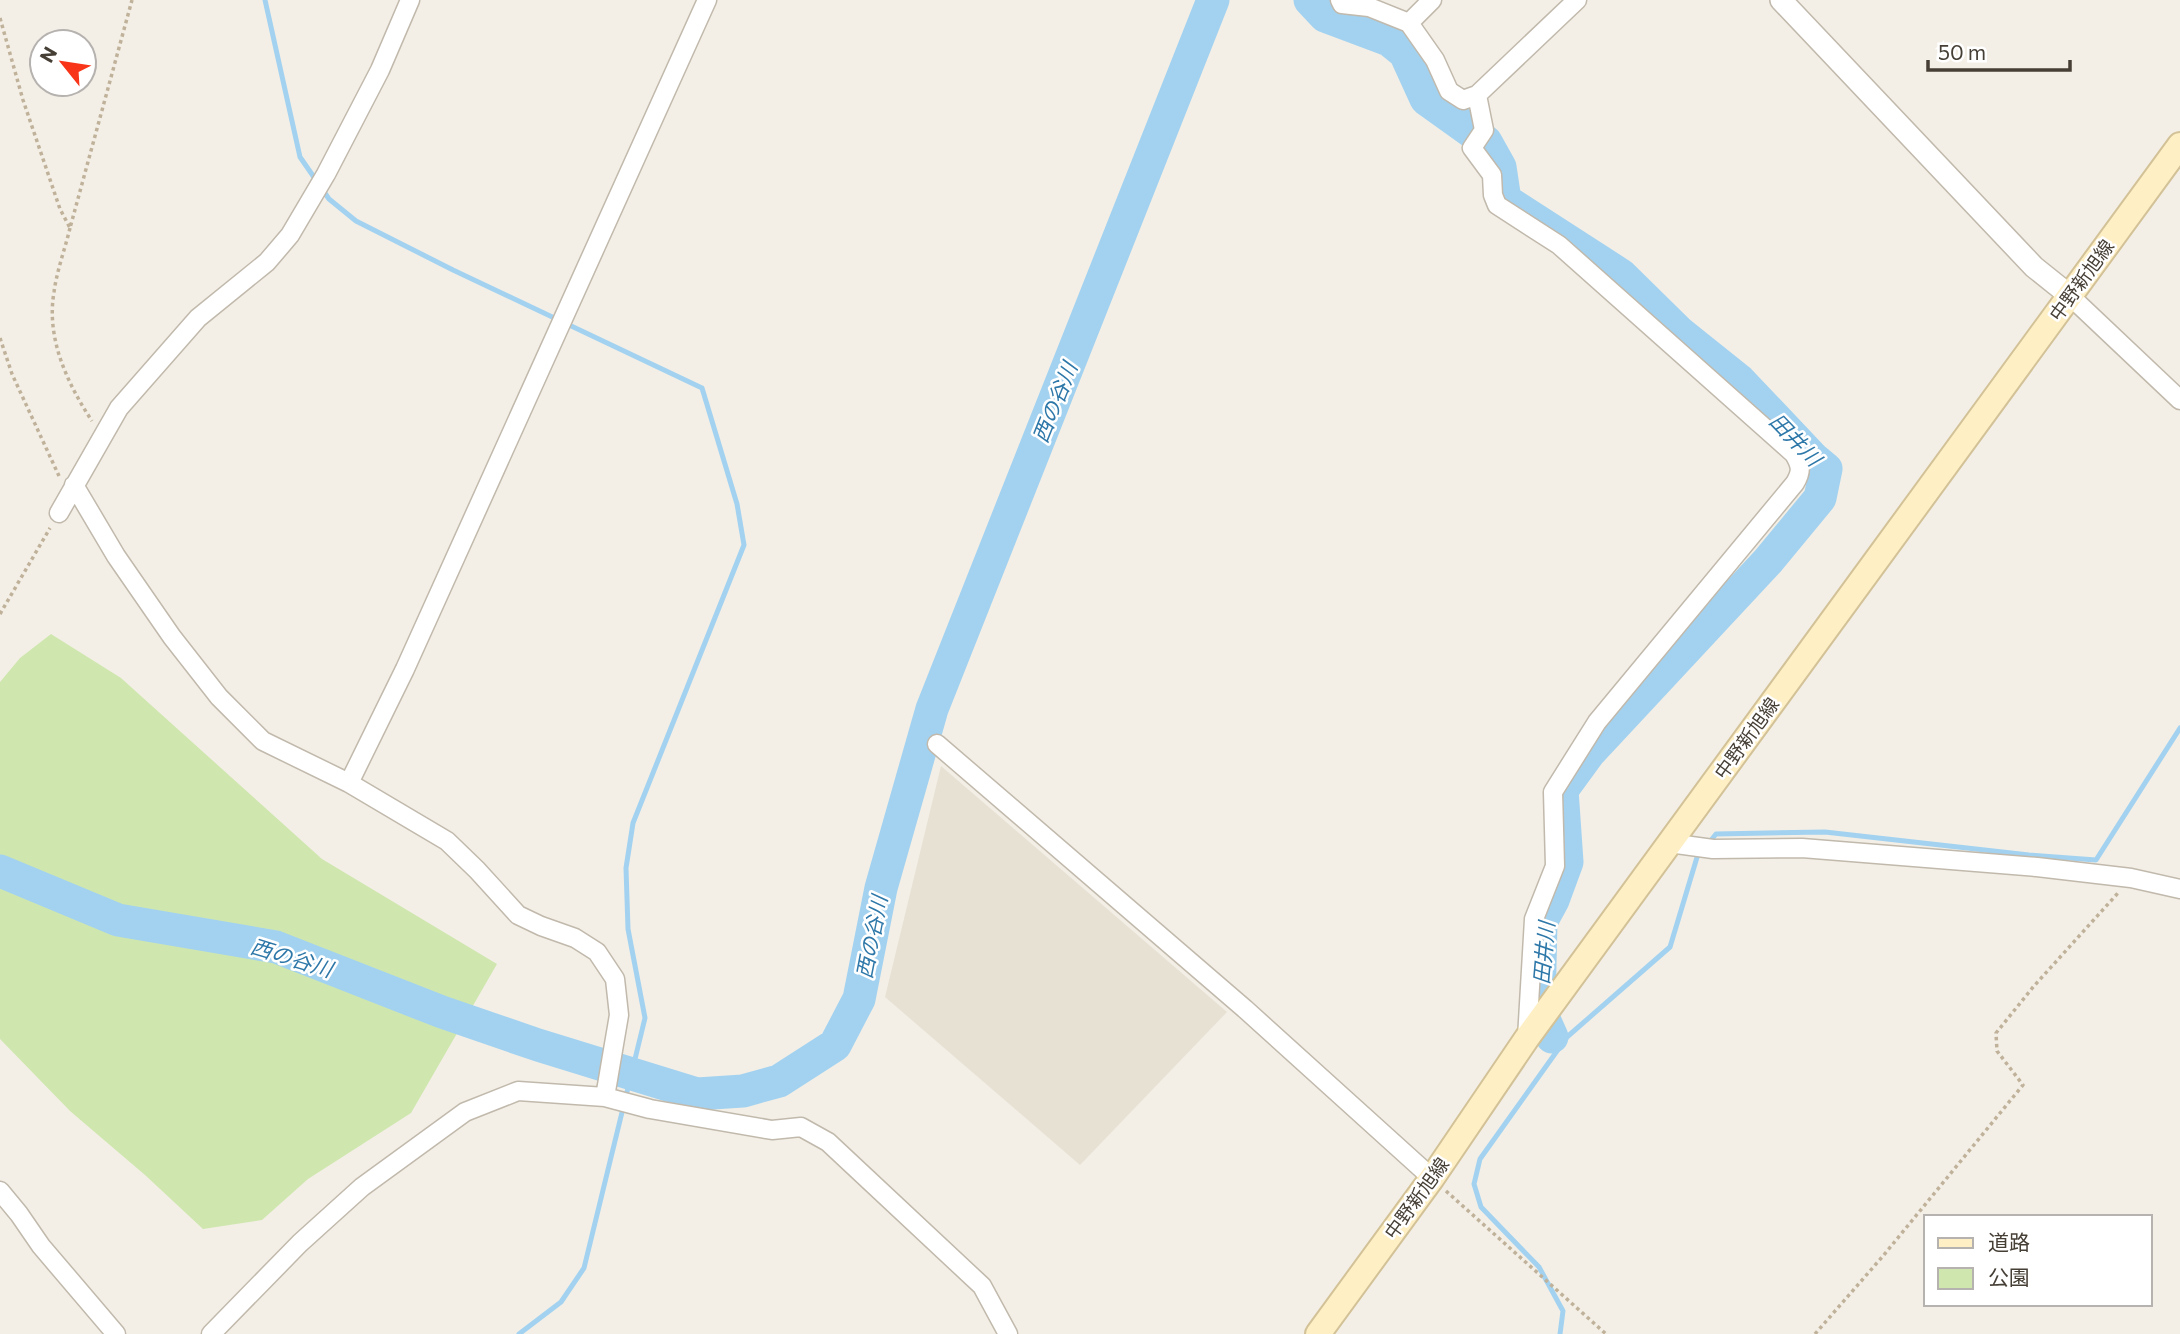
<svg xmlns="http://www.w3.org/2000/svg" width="2180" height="1334" font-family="Commissioner,'Noto Sans JP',sans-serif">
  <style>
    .residential { fill: #e7e1d4 }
    .green { fill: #cfe7af }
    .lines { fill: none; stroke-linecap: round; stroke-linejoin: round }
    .stream { stroke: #a3d2f0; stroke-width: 5 }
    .river { stroke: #a3d2f0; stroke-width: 33 }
    .minor-casing { stroke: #c1b9ac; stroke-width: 21 }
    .tertiary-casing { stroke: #c1b9ac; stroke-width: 24 }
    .secondary-casing { stroke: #d3c297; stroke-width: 28 }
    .path { stroke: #c0b29a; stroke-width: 3.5; stroke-dasharray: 3.5 3.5; stroke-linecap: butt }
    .minor { stroke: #fff; stroke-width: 18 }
    .tertiary { stroke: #fff; stroke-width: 21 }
    .secondary { stroke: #feefc5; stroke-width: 24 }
    .labels { text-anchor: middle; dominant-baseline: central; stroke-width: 5; stroke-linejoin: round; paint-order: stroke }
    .street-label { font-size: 19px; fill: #463f36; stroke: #fff }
    .water-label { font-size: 21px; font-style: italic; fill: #2e78a9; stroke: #fff }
  </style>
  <rect width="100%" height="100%" fill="#f3efe6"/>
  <path class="residential" d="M941,766L1227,1012L1080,1165L885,997Z"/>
  <path class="green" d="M51,634L121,678L322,859L497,964L411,1113L308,1179L262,1220L203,1229L145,1175L70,1111L0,1039V682L20,658Z"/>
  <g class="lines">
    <path class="stream" d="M265,0L300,157L329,199L356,221L453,270L702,388L737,504L744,545L633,823L626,868L628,929L645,1018L584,1268L561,1302L519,1334
      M1708,844L1716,834L1825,832L2029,855L2096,860L2180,728
      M1560,1334L1563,1311L1539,1267L1481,1207L1474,1184L1480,1159L1567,1037L1670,947L1698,854L1701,851"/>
    <path class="river" d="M1310,0L1325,16L1389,40L1405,53L1426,99L1486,142L1500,167L1505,200L1621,275L1680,333L1740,381L1814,459L1826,469L1820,498L1768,561L1589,753L1562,790L1567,862L1553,900L1541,922L1539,1008L1552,1037
      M0,871L118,920L276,947L442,1012L538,1045L697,1094L743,1091L779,1081L835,1045L859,999L881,888L932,709L1213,0"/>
    <g class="minor-casing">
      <path id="minor" d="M1340,0L1342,4L1369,7L1409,23L1435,60L1449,91L1463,100L1477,95L1577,0
        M1409,23L1432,0
        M1477,95L1484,130L1472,148L1492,175L1493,195L1497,205L1559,245L1794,454C1801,466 1802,471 1795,483L1597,722L1553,792L1555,866L1534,919L1527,1038
        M2069,295L2180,400
        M74,485L116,556L172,637L219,697L263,741L349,783L447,841L477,870L518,915L541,926L575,938L597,952L615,979L619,1015L605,1097
        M59,513L119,408L198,318L267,262L290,235L326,174L380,70L410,0
        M937,744L1245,1009L1432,1178
        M349,783L405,669L707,0
        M1669,843L1713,849L1802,848L2037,867L2131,878L2180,889
        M0,1191L19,1214L41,1246L116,1334
        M211,1334L300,1243L362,1187L465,1112L518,1091L605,1097L650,1109L772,1130L801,1127L828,1142L982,1286L1008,1334"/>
    </g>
    <g class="tertiary-casing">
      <path id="tertiary" d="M1781,0L2034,267L2069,295"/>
    </g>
    <g class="secondary-casing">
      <path id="secondary" d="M1318,1334L1432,1178L1527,1038L2180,145"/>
    </g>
    <path class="path" d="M0,18L23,100L60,209L70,228L132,0
      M70,228C65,249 57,270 54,292C46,338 67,383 92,421
      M0,338L12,374L59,476
      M0,614L50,528
      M1446,1191L1606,1334
      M1815,1334L1883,1256L2023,1085L1997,1051L1996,1033L2034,986L2118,893"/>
    <use href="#minor" class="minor"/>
    <use href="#tertiary" class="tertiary"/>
    <use href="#secondary" class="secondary"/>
  </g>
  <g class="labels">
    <g class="street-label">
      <text transform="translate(2081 280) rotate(-54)">中野新旭線</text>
      <text transform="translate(1746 738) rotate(-54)">中野新旭線</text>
      <text transform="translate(1416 1198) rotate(-54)">中野新旭線</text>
    </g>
    <g class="water-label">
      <text transform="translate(1054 402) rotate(-68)">西の谷川</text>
      <text transform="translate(1796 439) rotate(46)">田井川</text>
      <text transform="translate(871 937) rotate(-79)">西の谷川</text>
      <text transform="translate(1543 953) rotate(-85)">田井川</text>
      <text transform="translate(292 957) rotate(17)">西の谷川</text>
    </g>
  </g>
  <rect x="1924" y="1215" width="228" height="91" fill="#ffffff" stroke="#b5b2af" stroke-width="2"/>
  <rect x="1938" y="1238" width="35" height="10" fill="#feefc5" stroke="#b5b2af" stroke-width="2"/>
  <text x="1988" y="1250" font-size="21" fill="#463f36">道路</text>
  <rect x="1938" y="1268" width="35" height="21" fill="#cfe7af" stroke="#b5b2af" stroke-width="2"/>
  <text x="1988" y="1285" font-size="21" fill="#463f36">公園</text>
  <g transform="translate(63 63) rotate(300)"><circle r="33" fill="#ffffff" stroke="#b5b2af" stroke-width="2"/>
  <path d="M0-5L12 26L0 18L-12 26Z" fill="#f83518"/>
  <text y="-10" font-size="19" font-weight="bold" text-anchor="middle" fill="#463f36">N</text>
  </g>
  <path d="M1928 60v10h142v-10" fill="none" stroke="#463f36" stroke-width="3.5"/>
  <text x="1938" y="60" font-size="21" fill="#463f36" stroke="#ffffff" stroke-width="5" paint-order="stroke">50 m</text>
</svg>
